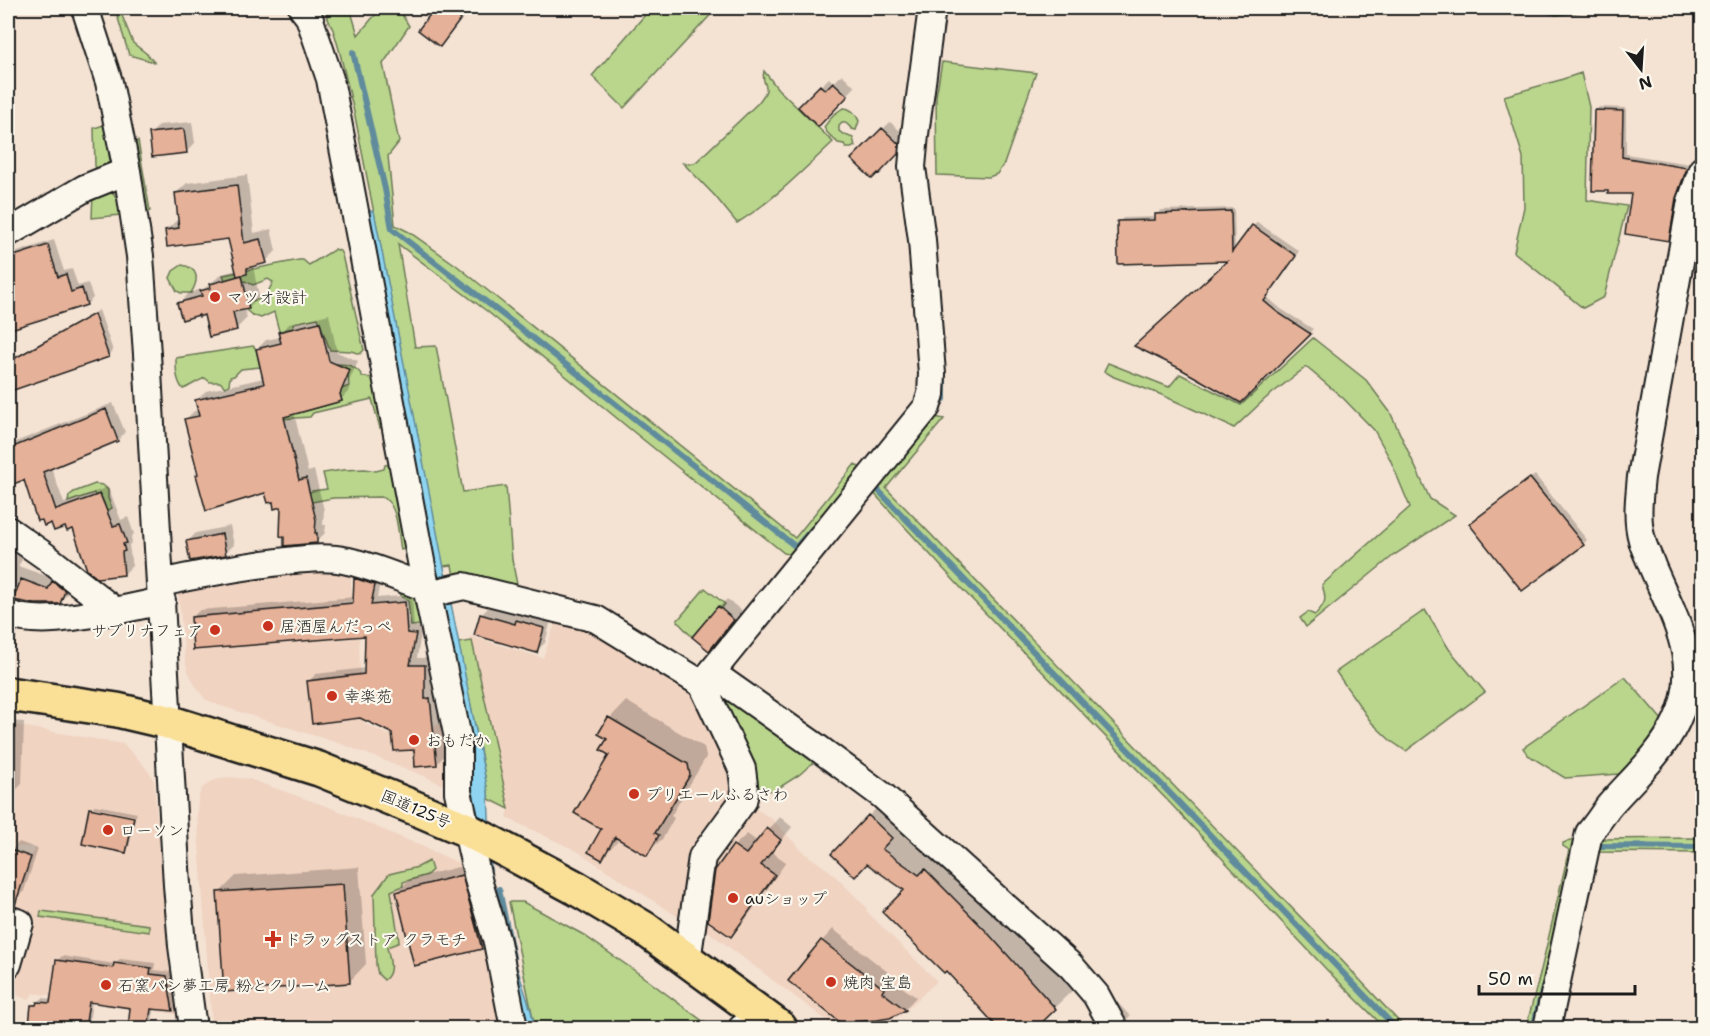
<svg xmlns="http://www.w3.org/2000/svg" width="1710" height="1036" font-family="'Shantell Sans','Klee One',sans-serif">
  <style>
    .built { fill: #f0d3c1 }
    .green { fill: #bad68d; stroke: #6b7954; stroke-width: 1.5 }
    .water { fill: #8fd5f1; stroke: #618b9c; stroke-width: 1.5 }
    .shadow { fill: #0003 }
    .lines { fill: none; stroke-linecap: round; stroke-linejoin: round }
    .stream { stroke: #618b9c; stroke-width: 6 }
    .building { fill: #e5b198; stroke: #1c1c1c; stroke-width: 1.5 }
    .minor-casing { stroke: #1c1c1c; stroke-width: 30 }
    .highway-casing { stroke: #1c1c1c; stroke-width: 38 }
    .minor { stroke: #fbf7ec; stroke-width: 26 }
    .highway { stroke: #fadf96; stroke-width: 33 }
    .poi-dot { fill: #c8321e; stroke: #fbf7ec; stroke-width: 2 }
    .labels { text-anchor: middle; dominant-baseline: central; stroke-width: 4.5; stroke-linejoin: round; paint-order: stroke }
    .poi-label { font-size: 16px; fill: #1c1c1c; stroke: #fbf7ec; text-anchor: start }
    .street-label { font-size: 16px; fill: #1c1c1c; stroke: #fbf7ec }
  </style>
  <rect width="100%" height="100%" fill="#f4e2d3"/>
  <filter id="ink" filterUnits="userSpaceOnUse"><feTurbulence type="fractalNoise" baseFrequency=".0167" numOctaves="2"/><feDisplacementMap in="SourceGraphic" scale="12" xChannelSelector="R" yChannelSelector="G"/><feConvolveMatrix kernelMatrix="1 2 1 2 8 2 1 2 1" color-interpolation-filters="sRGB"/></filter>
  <g filter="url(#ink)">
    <path class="built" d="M350,567L352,600L338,602L341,639L359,638L360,674L365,724L389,735L390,730L455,723L458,792L422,775L344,745L218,705L205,699L195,685L188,671L185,659L179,599L178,579Z
      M560,610L702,684L744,781L702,857L692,926L577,851L507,818L509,809L470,636L543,658Z
      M8,724L123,744L142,763L151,775L154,781L168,956L176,1014L33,993L29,1000L9,992L31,924L32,913L13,910L33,852L34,847L8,846Z
      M227,777L249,779L334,809L419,845L476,871L514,1028H212L197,814L198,799L202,788L213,781Z
      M751,806L772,819L804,853L830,871L866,907L867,912L937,981L901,1015L889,1020L874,1022L833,1025L698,924L707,858Z"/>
    <path class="green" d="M115,8H119L133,43L147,54L154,62L129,55Z
      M323,8H350L358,35L381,8H398L409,26L383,64L399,142L388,156L395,225L409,232L456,265L795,538L855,464L865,472L798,556L784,553L630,429L488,312L398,244L415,347L436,346L463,492L506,486L512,560L517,584L454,576L452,565L443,566L355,116L340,53L334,32Z
      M651,8H717L624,108L592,76Z
      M1531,8H1589L1579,12L1556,15Z
      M942,62L1036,73L1004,164L997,174L989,177L937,175L936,96Z
      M764,71L778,89L833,142C802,171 773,201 737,223L715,196L683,163L690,164L696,162L758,103C775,82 760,89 764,71Z
      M1581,73L1589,107L1587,200L1627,206L1604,297L1583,308L1514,252L1524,207L1523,157L1504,96L1560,80Z
      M843,108C851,108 856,114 859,121L856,130L852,129L846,123H842L839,126V131L843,134L853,138L855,146L851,148H846L844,144L838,143C833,137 827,135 824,127L833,115Z
      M104,125L110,160L108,164L97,169L95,166L94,128Z
      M138,141L150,211L145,212L132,142Z
      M110,188L118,200L120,215L92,218L93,193Z
      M335,249L340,251L342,255L364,350L360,354L351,351L330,350L318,318L293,323L294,328L279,331L274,312L261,318L252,315L247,311V304L249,301L270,298L269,290L273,282L268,279L253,285L245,281L227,285L223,275L299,260H303L309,265Z
      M182,265C199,268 199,280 191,293H181L177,291L170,278L173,271Z
      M1313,338L1366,380L1390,412L1430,499L1455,515L1394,555L1306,627L1300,618L1308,612L1315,615C1326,603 1327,600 1322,585L1410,507L1390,459L1374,430L1343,398L1306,367L1265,399L1234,428L1162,395L1114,377L1104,371L1108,363L1169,387L1180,374L1241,405Z
      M253,346L256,349L260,367L241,369L234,376L230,377L229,385L225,387L220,382H210L205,378C197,381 191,386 183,389C176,381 176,369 176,358Z
      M336,364C349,364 356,366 363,377L374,378L387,425L380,428L372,399L313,413L310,417L281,419L283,412L299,411V413L342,401L339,390L349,386L348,375L350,370L343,367L346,379L345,382L338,385Z
      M930,416L944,419L886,488L1316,933L1405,1028H1385L1326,969L1170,803L961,588L870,489Z
      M394,464L411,547L401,550C398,535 398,501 381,497L333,498L307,503L305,496L312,491L327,489L323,473L343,470L365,469L376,471L384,469L385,465Z
      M95,484L103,485L108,490V498L112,508L104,513L105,506L100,494L95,496L94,493L68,502L69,496L74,492Z
      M395,585H412L420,625L411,626L408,601L402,597Z
      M705,588L725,604L721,609L718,607L692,637L677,621Z
      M1425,610L1449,649L1485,692L1406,751L1391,741L1371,722L1336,672Z
      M472,641L509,809L489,799L481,755L458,643Z
      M1625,677L1669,728L1633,773L1565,778L1528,755L1523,748Z
      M715,688L817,759L799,775L774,791L753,788Z
      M1702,838V853L1591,852L1595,839Z
      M1574,840L1580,842L1541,1028H1526L1541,970L1569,850L1563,846V843Z
      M429,861L432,870L427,875L403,882V886L391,891L399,941L398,943L387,947C389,958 395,972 384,980L378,974L376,965L374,894L389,874L418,867Z
      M509,902H523L582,934L638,973L712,1028H535Z
      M41,911L149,925V932L40,917Z"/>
    <path class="water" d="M360,211H374L488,792L492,891L531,1011L535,1028H521L492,891Z"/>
    <path class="shadow" d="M842,74L855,87L818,125L800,107L829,78L834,83Z
      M1599,107L1626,108V154L1690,164L1680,193L1672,235L1668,239L1633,193L1595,111Z
      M192,122L195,143L186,152L151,134L159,125Z
      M890,122L906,136L905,144L879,172L853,159Z
      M247,175L254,233L271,229L276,251L266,261L253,266L259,297L249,307L244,308L247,318L236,329L179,304L189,293L205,288L222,274L237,270L229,238L166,230L177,220L179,219L176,193L187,183Z
      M1234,208L1235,250L1257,222L1299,251L1267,297L1281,309L1313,329L1241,401L1230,260L1119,222L1123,218L1157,217V214L1161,210Z
      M54,240L64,271L72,269L78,286L88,283L93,298L87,304L8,328V297L18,293L8,259L14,253Z
      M99,310L113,351L108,355L8,391V361Z
      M329,314L337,352L358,361L348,384L350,390L341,399L294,413L308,472L314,470L324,510L323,525H326L325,533L316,542L282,505L266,492L199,473L186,419L194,411L199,410L197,400L206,391L264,378L257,349L266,340L281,337L280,333L289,324Z
      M113,403L125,432L118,440L51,467L64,503L108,487L121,520L128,517L134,534L131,537L132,542L129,545L132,566L124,574L74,527L67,529L25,478L8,484V445Z
      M1535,475L1587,540L1583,544L1474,520Z
      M230,526L234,545L225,553L187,542L196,533Z
      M8,532L30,548L18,566L55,579L73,581L69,592L59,602L35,603L8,598Z
      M362,571L381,577L377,598L412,595L414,626L422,627L417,658H431L432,692H437L444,756L437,764L394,732L309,681L316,674L366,668V634L192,617L200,610L355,597V579Z
      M727,599L742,611L709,649L719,607Z
      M490,606L523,615L526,612L551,620L545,643L536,651L476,634L482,614Z
      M8,616L18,621L16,640L8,649L12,623L9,622L8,633Z
      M626,701L704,747L706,757L671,816L674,818L663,838L646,854L620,838L602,858L603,828L611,754L609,738L600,734L610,718Z
      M8,721L24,722L22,784L11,795H8Z
      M889,795L1076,987L1033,1028L906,890L868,863L869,816Z
      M95,805L137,813L136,816L92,807Z
      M91,808V810L135,819L129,847L126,851L84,843Z
      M780,817L792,827L772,852L786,862L743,923L731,935L734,846L747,834L758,842Z
      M19,842L38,849L24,891L16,900L8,897V847L12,849Z
      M475,863L494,935L481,948L397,892L410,879Z
      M359,867L366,964L349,982L219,893L236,876Z
      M833,929L894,977L892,980L916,997L905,1009L889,1016L822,941Z
      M62,956L115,964L120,959L155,963L154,970L172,972L177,1005L173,1010L155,1008L150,1028H129L132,1007L92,1001L89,1024L84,1028L33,1005L43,998L52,999L57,961Z
      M1115,1000L1130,1016L1118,1028H1084Z"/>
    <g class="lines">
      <path class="stream" d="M353,52L385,189L392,229L525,332L796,547L812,529
        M944,399V379
        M880,483L876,488L1396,1028
        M1599,846L1702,847
        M499,889L513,957
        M1533,1028L1544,984"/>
    </g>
    <path class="building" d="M435,8H469L440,47L418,30Z
      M833,82L848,96L818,127L798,107L820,85L825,90Z
      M1594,110L1623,111L1622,157L1687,168L1676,198L1669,241L1625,234L1631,194H1608V191H1592Z
      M882,128L899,144L898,154L879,174L878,173L872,179L851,159Z
      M184,129L187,153L152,157L149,133Z
      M237,185L244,243L260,239L267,263L247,268V274L242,275L249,309L233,312L237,330L209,337L204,315L199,317V315L182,320L177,303L202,296L200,291L211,288L210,284L242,275L237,276L228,239L167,247L165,230L179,228L175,193Z
      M1231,211L1232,252L1252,225L1296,256L1264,301L1277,312L1311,334L1241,403L1179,368L1134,346L1227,261L1118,264L1117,221L1155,220V214Z
      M48,245L58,277L66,274L71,292L82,288L87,305L8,330V258Z
      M94,314L109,357L8,392V362Z
      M320,322L329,361L350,370L340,394L342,401L284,417L299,480L306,478L316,520L315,533H317V543L284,546V537L280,536L281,507L274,509L273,502L268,503L265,493L206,511L196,475L198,474L184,419L199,416L195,400L264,384L256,349L281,343L278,332Z
      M106,409L118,441L43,472L56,510L100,494L113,526L120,524L127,543L123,544L125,551L122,552L124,575L97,578L87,570L73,529L67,531L65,527L54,531L51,523L44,526L42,520L37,521L24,480L8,486V449Z
      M1530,478L1584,545L1522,591L1469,524Z
      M222,534L226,555L190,561L186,541Z
      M354,578L375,585L371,605L405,602L407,633L416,634L410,665H425V699L430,698L437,765L415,767L414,750L394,751L392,733L360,718L312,724L307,681L364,674L365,636L193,650L191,617L353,603Z
      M21,579L48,589L52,581L65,591L60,604H35L13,600Z
      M718,606L734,620L709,651L692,637Z
      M480,614L515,624L516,620L544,628L537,653L474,635Z
      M608,717L688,764L690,775L655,833L659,835L647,856L615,837L602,860L588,852L601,829L574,813L609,755L600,750L607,739L598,734Z
      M89,808L134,817L126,853L82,844Z
      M868,815L892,838L882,849L919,875L925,869L986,931L1056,1009L1035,1029H999L946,971L944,973L882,912L904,890L867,864L855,877L831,854Z
      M767,828L781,840L761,865L775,875L731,937L708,921L715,870L733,845L746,854Z
      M8,849L31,857L15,905L8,904Z
      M462,875L482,949L414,966L396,892Z
      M343,884L350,983L224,992L217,892Z
      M821,940L884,989L882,992L906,1010L890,1018L877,1020L841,1023L788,981Z
      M56,960L113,968L114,963L151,968L150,974L167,976L173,1011L151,1009L148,1029H128L130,1008L89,1002L85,1029H35L36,1026L29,1025L31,1005H36L37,1002L50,1003Z"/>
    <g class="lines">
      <g class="minor-casing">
        <path id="minor" d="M85,8L109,82L127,171L140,256L147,354L177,885L182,946L193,1028
          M302,8L309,17L330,79L424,577L458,738V792L479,883L497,942L514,1028
          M8,233L85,188L127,171
          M8,530L45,556L115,611L162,601
          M161,583C200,574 239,567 279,562C301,559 326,556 348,561C375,567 401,579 427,588
          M428,594L464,586L596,619L702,684L742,769L745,793L743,801L702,857L687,961
          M8,614C40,626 81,615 115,611
          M712,673L814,745L883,796L1071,966L1096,995L1114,1028
          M702,684L927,407L931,394L932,374L922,240L912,167L915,134L932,8
          M8,919L20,923L8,964
          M742,1028L764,1015
          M1547,1028L1589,833C1596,825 1602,816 1608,807C1632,779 1660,756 1676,722C1704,665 1674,618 1652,566C1649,557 1644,549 1642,540C1636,519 1639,498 1641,477L1691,201L1702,170"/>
      </g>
      <g class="highway-casing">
        <path id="highway" d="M8,694L117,710L168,722L319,769L415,808L467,830L511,853L576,888L645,929L780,1028"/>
      </g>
      <use href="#minor" class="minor"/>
      <use href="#highway" class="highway"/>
    </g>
  </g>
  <g class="poi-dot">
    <circle cx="215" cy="297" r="6"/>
    <circle cx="268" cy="626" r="6"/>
    <circle cx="215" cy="630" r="6"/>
    <circle cx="332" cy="696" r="6"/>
    <circle cx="414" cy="740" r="6"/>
    <circle cx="634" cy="794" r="6"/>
    <circle cx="108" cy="830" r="6"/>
    <circle cx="733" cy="898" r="6"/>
    <path d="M270 930h6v6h6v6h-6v6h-6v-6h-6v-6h6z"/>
    <circle cx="831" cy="982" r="6"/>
    <circle cx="106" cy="985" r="6"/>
  </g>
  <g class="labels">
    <g class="poi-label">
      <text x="227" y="297">マツオ設計</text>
      <text x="280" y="626">居酒屋んだっぺ</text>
      <text x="203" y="630" text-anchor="end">サブリナフェア</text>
      <text x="344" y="696">幸楽苑</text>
      <text x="426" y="740">おもだか</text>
      <text x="646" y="794">プリエールふるさわ</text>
      <text x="120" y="830">ローソン</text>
      <text x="745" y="898">auショップ</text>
      <text x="285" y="939">ドラッグストア クラモチ</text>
      <text x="843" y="982">焼肉 宝島</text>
      <text x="118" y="985">石窯パン夢工房 粉とクリーム</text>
    </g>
    <g class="street-label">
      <text transform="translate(416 809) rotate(23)">国道125号</text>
    </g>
  </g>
  <rect width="1710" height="1036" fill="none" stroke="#fbf7ec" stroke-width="30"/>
  <rect x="15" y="15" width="1680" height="1006" fill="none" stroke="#1c1c1c" stroke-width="2" filter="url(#ink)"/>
  <g transform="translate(1641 69) rotate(163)" stroke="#fbf7ec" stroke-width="4.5" paint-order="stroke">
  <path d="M0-4.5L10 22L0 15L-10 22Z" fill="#1c1c1c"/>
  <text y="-9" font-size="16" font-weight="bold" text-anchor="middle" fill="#1c1c1c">N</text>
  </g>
  <path d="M1479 985v9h156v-9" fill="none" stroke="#1c1c1c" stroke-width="3"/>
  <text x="1488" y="985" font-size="18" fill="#1c1c1c" stroke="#fbf7ec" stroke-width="4.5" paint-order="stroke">50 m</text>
</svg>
